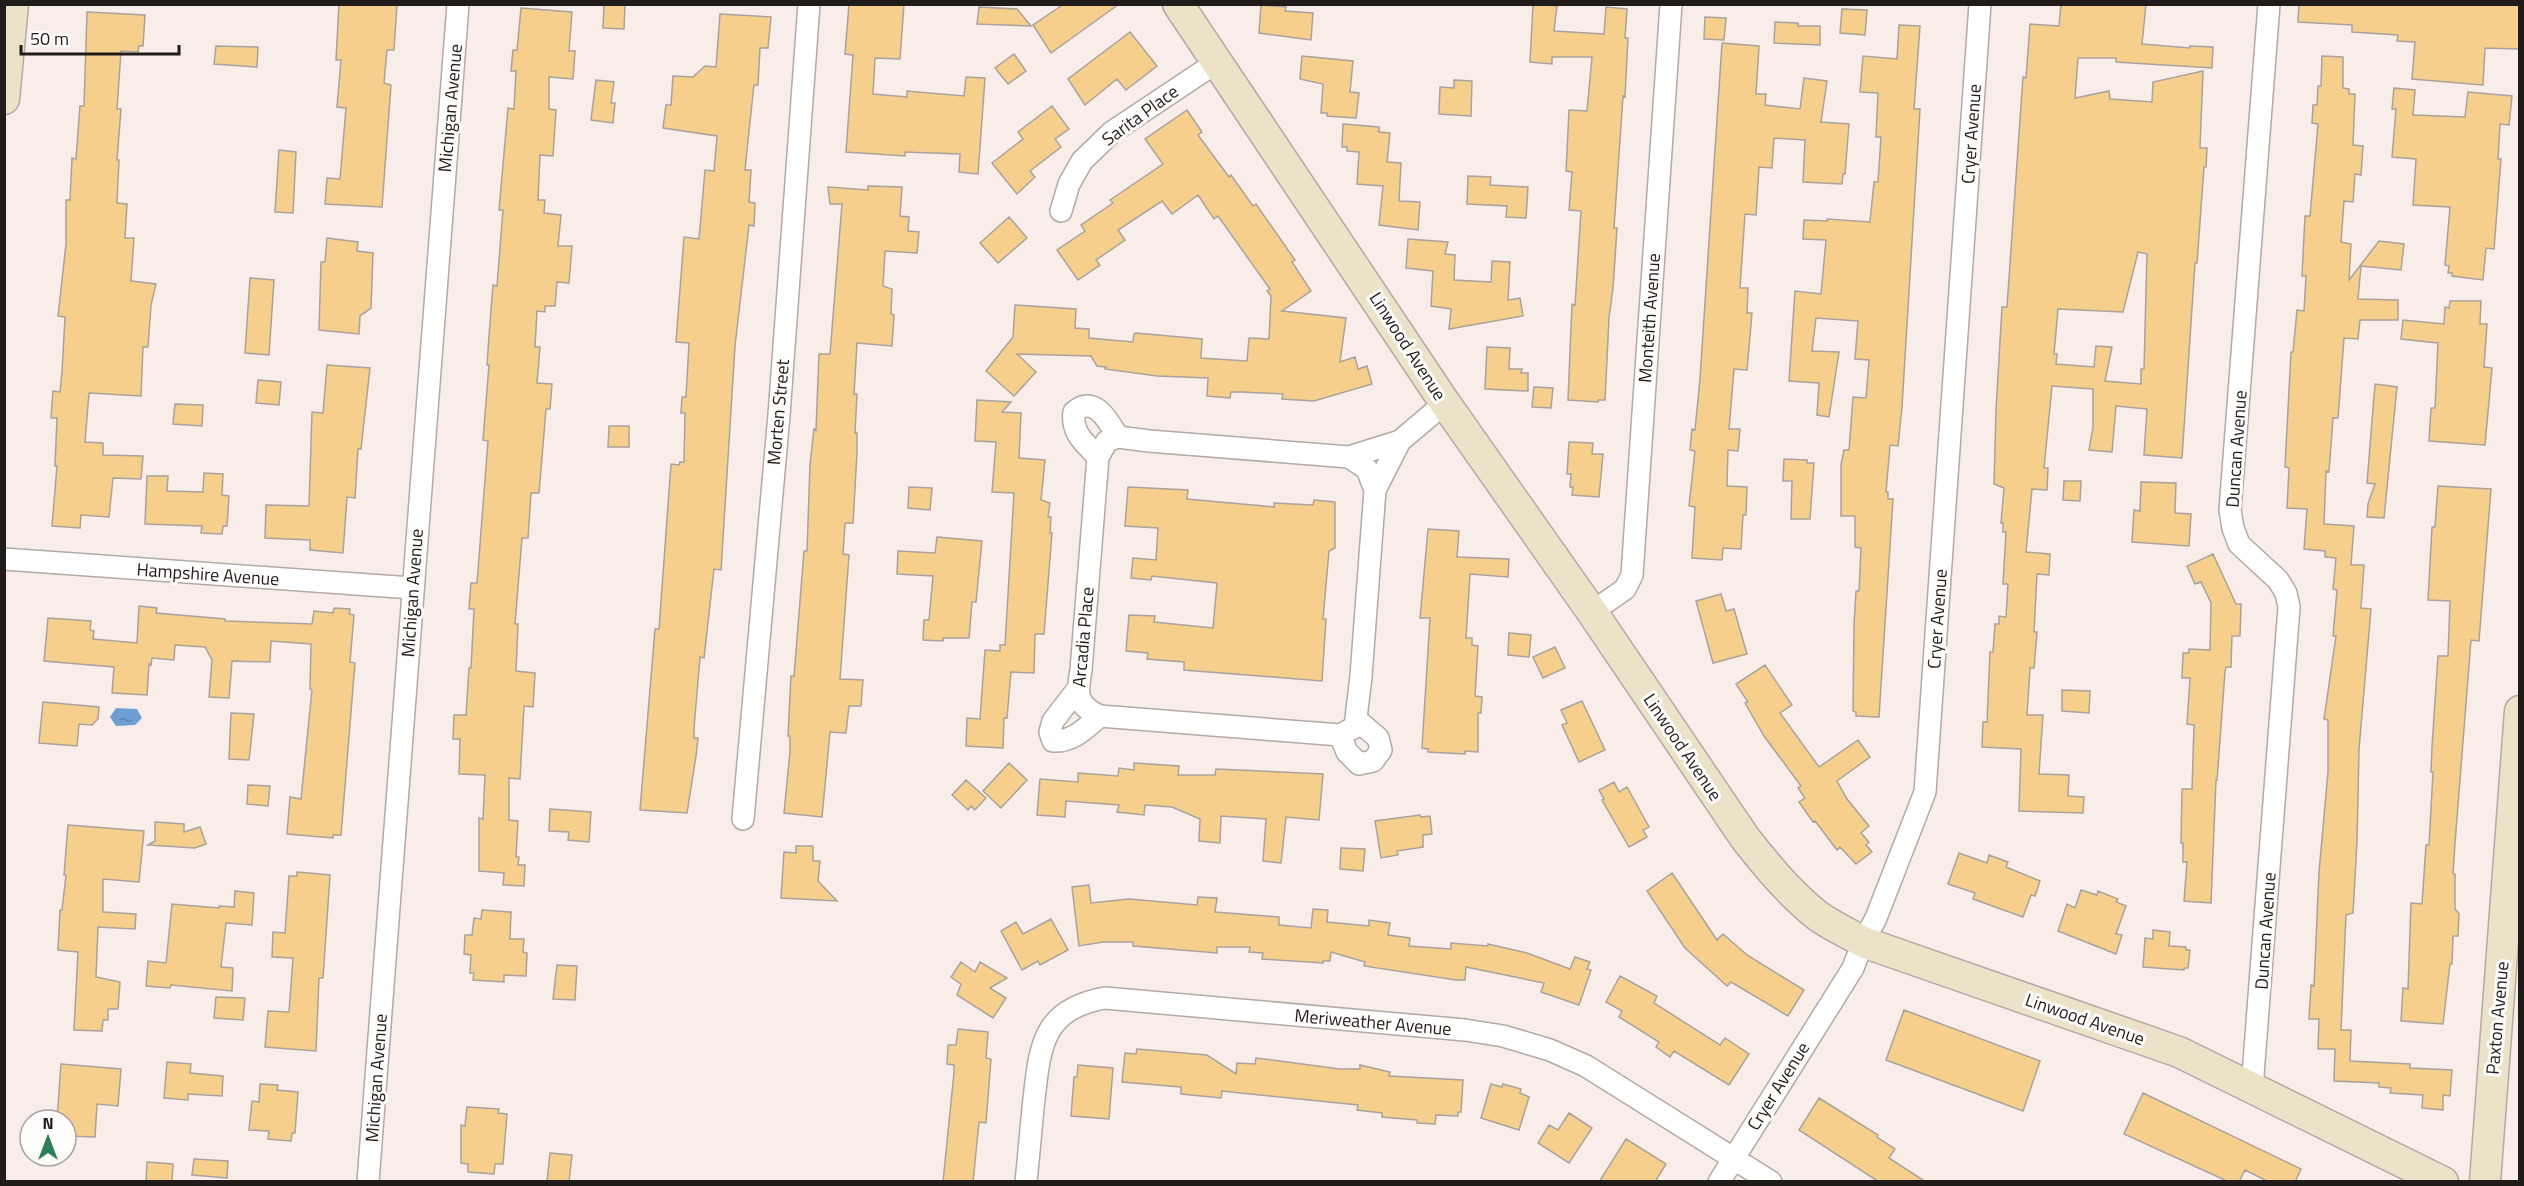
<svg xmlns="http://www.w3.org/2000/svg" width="2524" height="1186" font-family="'Titillium Web',sans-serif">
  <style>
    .water { fill: url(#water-ripples) }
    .building { fill: #f7cf8d; stroke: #a9a39b; stroke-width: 1.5; fill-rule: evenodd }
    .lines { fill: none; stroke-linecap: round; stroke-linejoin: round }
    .street-casing { stroke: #b3a9a5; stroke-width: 24 }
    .secondary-casing { stroke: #b3a9a5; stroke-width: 33 }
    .street { stroke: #fff; stroke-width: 21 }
    .secondary { stroke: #ece2c8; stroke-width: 30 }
    .labels { text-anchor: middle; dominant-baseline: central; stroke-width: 6; stroke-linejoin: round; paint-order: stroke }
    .street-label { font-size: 18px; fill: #201c1a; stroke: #fffdfc }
  </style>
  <defs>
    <pattern id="water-ripples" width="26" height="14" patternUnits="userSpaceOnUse" patternTransform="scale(1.5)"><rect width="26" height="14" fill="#6e9fd4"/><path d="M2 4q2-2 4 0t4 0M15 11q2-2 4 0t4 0" fill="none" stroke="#5a81ab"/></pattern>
  </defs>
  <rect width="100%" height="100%" fill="#f8ede9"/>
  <path class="water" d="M116,708L137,709L142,718L135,725L116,726L110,717Z"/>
  <path class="building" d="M339,4H397L394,50H387L384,83L391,85L382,207L325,204L327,178L340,179L346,108L337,107L341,60H336Z
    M604,4H625L624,29L603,28Z
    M849,4H904L900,59L875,58L873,94L907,97V91L964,96L966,77L985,78L978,174L959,172L960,154L905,152V156L846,152L853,55L845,54Z
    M1064,4H1119L1051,53L1033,25Z
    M1533,4L1557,6L1554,31L1604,34L1606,7L1627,9L1625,38H1628L1626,77L1625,97L1623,96L1614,228H1617L1613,288L1609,318L1605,400H1598V402L1568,400L1572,304L1575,305L1581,211L1569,210L1572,172L1566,171L1569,110L1587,111L1592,57H1552V64L1530,62Z
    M2061,4H2146L2142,44L2190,48V46L2213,47L2212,68L2116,62V58H2078L2075,98L2109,91L2110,99L2152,102L2153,82L2203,71L2200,148H2207L2206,167H2204L2197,263H2195L2182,458L2144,455L2147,409L2116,406L2112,452L2089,450L2093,427V389L2052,386L2044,468H2048L2047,490L2032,489L2026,552L2050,554L2049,575L2037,574L2034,632H2037L2034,668H2030L2027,715H2043L2039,774L2069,775L2068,796L2084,797L2083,813L2019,811L2021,749L1982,747L1983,722H1987L1990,652H1993L1995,624H1999V616L2006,617L2008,584H2003L2006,532H2003V523H2001L2004,488L1994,484L1996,410L2002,307H2007L2023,77L2026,78L2030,24L2059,26ZM2138,252L2147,254L2144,369H2141V384L2105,381L2112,347L2096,346L2094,367L2056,364L2057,354H2054L2058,309L2123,312Z
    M2299,4H2520V49L2485,48L2483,85L2412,79L2415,42L2397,41L2398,35L2352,32V25L2298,22Z
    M1261,5L1286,7L1285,11L1313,13L1311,40L1259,33Z
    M979,7L1017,9L1031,26L977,24Z
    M521,8L572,12L569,51H575L573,79L549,77V109L556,110L553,156L540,155L538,200H545L544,213L561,215L558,246H572L569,283L557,282L555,306H545V312L537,311L535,347H540L537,383L552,384L550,409H546L539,493H531L528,538H522L515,624H518L516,671L535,673L533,707L524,706L520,779L509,778V820L518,821L516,857H519L518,865H525L524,886L503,885L504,873L479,871V818L483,819L485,775L459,774L460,739H453L454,715H466L469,668H471L474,609H469L471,583H477L487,454L488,441L483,440L489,365H487L489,336L493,285L497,286L503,210H499L508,108L514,109L516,71H511L513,50H517Z
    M1842,9L1867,10L1865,35L1840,33Z
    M87,12L145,15L143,46H139L138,52L121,51L117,109H121L117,160H119L117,203L127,204L125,238H134L131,281L156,284L151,305L148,347H143L141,396L89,393L85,442L103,443V455L143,456L141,479L113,478L109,517L81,515L80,528L52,526L57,466H55L57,418H51L53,391L60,392L62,372L65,317L58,316L66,244V200H70L72,158L76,159L80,106H84Z
    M720,14L771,17L768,48H760L758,85H754L749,131L745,170H751L749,202L755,203L754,226L749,225L735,346L721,570L714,569L704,658L700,657L694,728V738H698L696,756L687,813L640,810L655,629H659L671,464L679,465L680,462H684L685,413H681L682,397H686L689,343L676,342L684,237L699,239L705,170L714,171L717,136L663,128L666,105H671L673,76L693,77L705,66L716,67Z
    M1705,17L1726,18L1724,40L1704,39Z
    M1775,22L1798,23V26H1820V45L1774,43Z
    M1899,25L1920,26L1914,109H1920L1902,407L1898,446L1890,445L1886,492H1888V499H1893L1879,717L1856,716V712L1853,711L1854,625L1856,591H1859L1861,548L1855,547V516H1841V465L1844,450H1849L1853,397L1866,398L1869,360L1855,359L1858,321L1816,318L1812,351L1839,352L1829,417L1817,415L1819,383L1789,381L1795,291L1821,294L1826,240L1803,239L1804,220L1827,221V219L1870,222L1874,182H1878L1881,137H1876L1878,93L1860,92L1863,56L1897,59Z
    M1130,32L1157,66L1126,90L1117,79L1085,105L1068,79Z
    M1722,43L1759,46L1756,94H1766L1765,105L1800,109L1804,78L1827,81L1821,122L1849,124L1845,174H1843L1842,184L1803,182L1805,140L1774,138L1772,168L1759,167L1756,215L1745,214L1740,288H1748L1747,313H1752L1747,370L1734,369L1729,429H1740L1738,451L1728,450L1727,486L1747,487L1746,515H1743L1741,549L1723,548L1722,560L1692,558L1695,507L1689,506L1695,451L1690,450L1692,429L1695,430L1700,379Z
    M216,46L258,47L257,67L214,64Z
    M1014,54L1026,71L1008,84L995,68Z
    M1302,56L1353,61L1350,92L1359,93L1356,118L1327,116V113H1321L1323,84L1300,79Z
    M2322,56L2343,57V88L2349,89V94H2355L2353,145L2363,146L2361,175L2355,174L2353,202L2344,201L2341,242L2351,244L2349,280L2379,241L2404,244L2401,270L2361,266L2358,299L2398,300V320H2360L2358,339L2344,338L2338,418H2333L2329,472L2326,471L2324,524L2354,526L2351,565H2364L2361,608L2371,609L2359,749L2357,841L2353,913L2346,915L2341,1030H2351L2350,1061L2410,1064V1068L2452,1070L2450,1096L2443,1095V1110L2422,1108L2423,1095L2390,1093L2391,1088L2379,1087V1083L2334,1081L2335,1049H2318L2319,1019H2309L2311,985L2314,986L2319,872L2328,772V720L2324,719L2336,636H2333L2337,590L2333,589L2336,558L2325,557V551L2304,549L2307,509L2287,508L2289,468L2285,467L2291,352H2293L2297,310L2304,311L2306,276H2302L2305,216H2310L2318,124L2312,123L2313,105H2317L2318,86H2321Z
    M596,80L614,82L611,103H615L613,123L591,120Z
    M1454,80L1472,81L1471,116L1439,114L1440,87L1454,88Z
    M2394,88L2415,90L2413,115L2465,117L2468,92L2512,96L2509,125L2500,124L2498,159H2501L2494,249L2486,248L2483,280L2452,276V273H2448L2449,266L2445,265L2450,207L2413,205L2416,159L2392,157L2396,109H2392Z
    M1052,106L1069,129L1055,139L1061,147L1030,171L1035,177L1017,194L992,163L1023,139L1018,132Z
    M1187,110L1202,132L1198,135L1229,177L1231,175L1253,206L1256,204L1295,260L1292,262L1311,291L1282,311L1346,318L1340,362L1355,357L1358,369L1367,366L1372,384L1314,401L1282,399L1283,394L1242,392H1231L1230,398L1207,396L1208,378L1157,376L1105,369L1106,367L1097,366L1091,356L1017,354L1036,372L1014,396L986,371L1013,337L1015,305L1076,309L1075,328L1089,329V338L1133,342L1134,334L1136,333L1202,339L1201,358L1247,361L1249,338L1269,339L1271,296L1267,291L1270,289L1218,216L1214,219L1198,195L1172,214L1162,201L1118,230L1125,240L1096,260L1100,265L1078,280L1057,250L1085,231L1081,225L1113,203L1110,200L1163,164L1145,139Z
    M1343,124L1379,127V132L1390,133L1387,162L1401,163L1399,201L1420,202L1418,230L1379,225L1383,186L1357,184L1359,152L1347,151V147H1342Z
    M279,150L296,152L293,213L275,212Z
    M1468,176L1491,177L1490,185L1528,187L1526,218L1506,217L1507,206L1467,204Z
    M868,186L902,187L900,216L909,217L908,231L919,232L917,253L885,251L883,286L892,289L891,314L894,315L892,346L857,343L854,394H857L855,433H857V453L853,523H845L843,554L849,555L840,679L863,680L861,706H849L846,733L830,732L822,817L784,813L790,752V736H788L791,676H794L804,551H807L810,465L814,429L816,430L819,354H830L842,204H830L828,187L868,190Z
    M1009,217L1027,238L998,263L980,243Z
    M327,238L358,242L357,251L373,253L371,308L360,316L359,334L319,330L321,262H325Z
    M1408,239L1448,242L1445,254L1455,255L1454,280L1491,282L1492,261L1510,262L1508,300L1520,298L1523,316L1449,329L1451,309L1431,306L1433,271L1406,268Z
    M250,278L274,280L269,355L245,353Z
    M2450,301H2481L2480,324H2487L2484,367L2492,368L2485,445L2429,441L2431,408H2435L2438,343L2401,339L2403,320L2444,324L2445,307L2449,308Z
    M1487,347L1510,348L1509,369H1522L1521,373H1528V391L1485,389Z
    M327,365L370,368L361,449H358L355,498L347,497L343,553L310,550V540L265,538L266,505L309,506L312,412L323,413Z
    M258,380L281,382L279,405L256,403Z
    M2375,384L2397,387L2384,518L2367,517L2368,504L2375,484L2367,483Z
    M1534,387L1553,388L1551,408L1532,407Z
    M977,400L1011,402L1002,412L1021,413L1019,458L1045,460L1041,500L1050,503L1048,517H1051L1050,533H1052L1044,634H1035L1034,673L1011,672L1007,718H1004L1003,748L966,746L967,718L980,719L985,650L1000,651V645H1005L1014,493L992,492L996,442L975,441Z
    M175,404L203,405L202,426L173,424Z
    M609,426H629V447H608Z
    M1569,442L1593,443L1592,454H1603L1599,497L1572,495L1573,487H1570L1571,474H1567Z
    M1784,459L1807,460V463H1814L1810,519H1791L1792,481H1783Z
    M204,473L223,474L222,495L229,496L227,526H223L222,534L201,533L202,526L145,524L147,476H168L167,491L203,492Z
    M2064,481H2081L2080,501L2063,500Z
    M2141,482L2176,483L2175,513L2191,514L2189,546L2132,542L2134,510L2140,511Z
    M2438,486L2491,489L2479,641L2471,640L2455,843L2453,874H2455V909L2459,914L2458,936H2453L2452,964H2450L2443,1024L2401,1021L2403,988L2408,989L2411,903L2422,904L2426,845H2429L2433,772H2431L2432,747L2438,656H2448L2450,601L2428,600L2432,527H2435Z
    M909,487L932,488L930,510L908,508Z
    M1128,487L1188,490L1187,499L1274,507V503L1313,505L1314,500L1335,502V548L1329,551L1323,619H1326L1322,681L1184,670V662L1147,659L1148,653L1126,651L1129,615L1155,616L1154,622L1213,628L1217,583L1152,576L1151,580L1131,578L1133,558L1156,560L1158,528L1125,526Z
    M1428,529L1459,531L1457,557L1509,559L1508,577L1470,574L1466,638H1472V645L1478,646L1475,696L1482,697L1481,713H1478V752L1465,751V754L1428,752V749L1422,748L1430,618H1420Z
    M937,537L982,541L976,602H972L969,638H943V641L923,640L924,620H929L933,576L897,574L898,551L935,553Z
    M2213,554L2236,604H2241L2240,636H2232L2231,667H2226L2225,672L2217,780H2216L2211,903L2184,901L2187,862H2183V843H2181L2182,789H2192L2194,725L2187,724L2190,678H2182L2183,653H2189V649L2210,650L2211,603L2201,582L2195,584L2187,566Z
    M1721,594L1726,611L1734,609L1747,654L1713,663L1696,601Z
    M139,606L157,608L156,613L225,619V621L312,624L314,611L333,613L334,608L350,609L349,614L354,615L350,662L355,663L341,835H333V838L287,834L290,797L301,799L312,690L310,689L311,644L271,641L270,662L232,661L229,698L209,697L212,660L205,647L175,645L174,660L152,658L151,665L149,664L147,695L112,693L114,667L44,661L48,618L91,621L90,630L94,631L93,639L137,643Z
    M1509,633L1531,635L1529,657L1508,655Z
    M1555,647L1565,668L1543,678L1533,657Z
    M1765,665L1792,705L1780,713L1819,767L1858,740L1870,757L1837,781L1847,799L1869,826L1861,833L1869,842L1866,845L1872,852L1856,864L1840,847L1837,850L1815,821L1813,822L1799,802L1805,798L1798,788L1801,786L1764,736L1745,703L1748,702L1736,684Z
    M2062,690L2090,691L2089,713L2062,711Z
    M1582,701L1605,750L1579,762L1562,725L1567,723L1561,710Z
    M43,702L99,707L98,719L92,725L79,724L77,746L39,743Z
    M231,713L254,714L249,760L229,759Z
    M1009,763L1027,780L1001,808L983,791Z
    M1134,763L1179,766L1178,775H1215L1216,769L1323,774L1319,820L1286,817L1281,863L1263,861L1266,819L1221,816L1220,843L1199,841L1200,819L1172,807L1145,805L1144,815L1117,812L1119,805L1066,801L1065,817L1037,815L1040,779L1078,782V773L1118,776L1119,768L1134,770Z
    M966,780L986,798L975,810L971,806L968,810L952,795Z
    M1614,782L1619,792L1627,787L1649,827L1643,830L1647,837L1629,847L1602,800L1604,799L1599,790Z
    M248,785L270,786L268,806L247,804Z
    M550,809L591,812L589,842L568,840L569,832L549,831Z
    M1420,815L1421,817L1430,816L1432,834L1423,835V847L1397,851L1398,855L1381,858L1375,821Z
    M155,822L184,824V832L200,827L206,844L195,848L148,845L155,841Z
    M68,825L144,831L139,882L103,879V912L136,914L135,929L98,927L96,977L120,982L118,1009H108V1020H103L102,1031L74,1030L78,952L58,950L60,910H62L66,875H64Z
    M796,846H813V861H820L818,881L837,901L781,898L784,852L796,853Z
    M1341,848L1365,849L1363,871L1340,869Z
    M1959,853L1987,863L1989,855L2008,862L2006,867L2040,881L2035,896L2031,895L2023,917L1973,899L1975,893L1948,884Z
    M297,872L330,875L323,978H319L316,1051L265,1047L268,1011L289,1012L293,958L272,957L273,932L285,933L289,876H297Z
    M1672,873L1717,940L1723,934L1747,955L1804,990L1788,1016L1731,982L1727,986L1685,948L1647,891Z
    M1089,885L1091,903L1129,899L1197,905L1198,897L1217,898L1215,912L1279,917V925L1311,928L1313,909L1328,910L1327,922L1369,926V920L1390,923L1388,935L1410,938L1409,946L1451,949V943L1488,946V944L1527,953L1570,969L1575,957L1590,962L1587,969L1591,970L1579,1005L1541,992L1544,983L1466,967L1465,980H1456L1364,966L1365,962L1331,952L1330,961H1323V963L1262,959L1263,953L1249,952L1250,947H1217V953L1133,946V942H1103L1079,946L1072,887Z
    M2081,890L2097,895L2098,891L2118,899L2116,902L2126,906L2116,934L2122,935L2116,954L2058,931L2067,904L2075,908Z
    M235,891L254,893L252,925L226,923L221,967L233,968L232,991L171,985L170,988L146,986L148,961L166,963L172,904L219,908V906L234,907Z
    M482,910L511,912L510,939H524L523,952L527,953L526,976L504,975V982L473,980L474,973H470L471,955L464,954L465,935H472L474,918L481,919Z
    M1051,919L1068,950L1040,965L1038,961L1022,970L1001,931L1016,922L1023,934Z
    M2153,930L2170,932L2169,946L2186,947V950H2190L2188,968H2184V970L2143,967L2145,938L2153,939Z
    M961,962L975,972L980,962L1007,978L990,988L1006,998L993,1018L957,995L961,984L951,977Z
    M557,965L577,966L575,1000L553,999Z
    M1620,976L1657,996L1654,1003L1720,1045L1725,1038L1749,1054L1729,1085L1674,1051L1670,1057L1656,1047L1659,1042L1619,1017L1622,1011L1606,1002Z
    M216,997L245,998L243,1020L214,1018Z
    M1904,1010L2040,1061L2023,1111L1886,1060Z
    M958,1029L988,1032L986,1058L991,1059L986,1123L979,1122L973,1182H943L954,1073V1065L947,1064L948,1045H956Z
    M1137,1049L1207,1055L1236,1074L1237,1063L1255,1064L1256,1058L1340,1069H1360V1065L1390,1072L1389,1076L1463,1080L1461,1112H1458V1116L1436,1115L1435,1124L1417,1123V1120L1382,1117V1113L1357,1110L1358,1105L1222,1091L1221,1098L1181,1094V1087L1122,1082L1125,1053L1136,1054Z
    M167,1062L191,1064L190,1073L223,1076L222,1096L188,1094V1100L164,1098Z
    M61,1064L121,1069L118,1106L97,1104L95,1137L67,1136L66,1120H57Z
    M1078,1065L1113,1068L1109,1119L1071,1116L1074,1077H1077Z
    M260,1084L278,1085L277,1090L298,1092L295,1133H292L291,1141L268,1139L269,1131L249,1130L252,1101L259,1102Z
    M1491,1084L1502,1087L1503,1084L1521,1089L1520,1093L1529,1097L1519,1130L1481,1118Z
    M2143,1093L2301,1169L2295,1182H2269L2245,1170L2239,1182H2229L2124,1134Z
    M1819,1098L1878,1135L1877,1137L1895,1149L1889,1158L1926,1182H1879L1799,1130Z
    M467,1107L499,1109L498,1113L507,1114L503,1164H495L494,1174L468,1172V1164L461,1163V1125L465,1126Z
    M1569,1113L1592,1128L1569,1163L1538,1143L1549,1125L1558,1130Z
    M1626,1139L1666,1164L1655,1182H1599Z
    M550,1153L572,1155L569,1182H547Z
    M194,1159L228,1161L227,1178L192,1175Z
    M147,1162L173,1164L172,1182H146Z"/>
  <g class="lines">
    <g class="street-casing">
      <path id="street" d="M1061,211L1069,184L1082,161L1112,132L1217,62
        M1118,437L1149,441L1349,457L1367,469L1375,490L1361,676L1355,727L1340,735L1100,716C1075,705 1077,693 1081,670L1098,457L1107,441Z
        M1098,457C1085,443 1071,433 1074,412C1094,394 1108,420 1118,437
        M1349,457L1400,441
        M1375,490L1400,441L1445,403
        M4,559L412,588
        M1592,612L1625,589L1632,575L1671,4
        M1077,690L1053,721L1050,732L1053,741C1073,742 1086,728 1100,716
        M1340,735L1347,752L1359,764L1373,761L1381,750L1378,738L1357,720
        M743,819L779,415L809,4
        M2252,1088L2289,607L2286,593L2278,580L2239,544L2233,528L2230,510L2269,4
        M368,1182L458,4
        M1026,1182C1029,1154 1031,1126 1034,1099C1040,1045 1043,1009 1105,998L1465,1030L1503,1036L1550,1050L1586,1066L1771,1182
        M1719,1182L1853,968L1863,942L1876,918L1925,792L1980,4"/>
    </g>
    <g class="secondary-casing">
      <path id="secondary" d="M1178,4L1445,403L1592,612L1745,838C1767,866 1790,894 1818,916C1832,926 1848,933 1863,942L2179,1052L2443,1182
        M4,99L13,4
        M2485,1182L2520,711"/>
    </g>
    <use href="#street" class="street"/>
    <use href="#secondary" class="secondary"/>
  </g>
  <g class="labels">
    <g class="street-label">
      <text transform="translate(450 108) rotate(-85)">Michigan Avenue</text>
      <text transform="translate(1140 115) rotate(-36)">Sarita Place</text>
      <text transform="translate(1971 134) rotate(-86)">Cryer Avenue</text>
      <text transform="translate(1649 318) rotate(-86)">Monteith Avenue</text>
      <text transform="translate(1408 346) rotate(57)">Linwood Avenue</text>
      <text transform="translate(778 412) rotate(-85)">Morten Street</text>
      <text transform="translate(2236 449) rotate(-86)">Duncan Avenue</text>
      <text transform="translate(208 574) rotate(4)">Hampshire Avenue</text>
      <text transform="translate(412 593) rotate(-86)">Michigan Avenue</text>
      <text transform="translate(1937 619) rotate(-86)">Cryer Avenue</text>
      <text transform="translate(1083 637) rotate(-85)">Arcadia Place</text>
      <text transform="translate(1683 747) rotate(56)">Linwood Avenue</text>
      <text transform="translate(2265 931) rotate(-86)">Duncan Avenue</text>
      <text transform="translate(2497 1018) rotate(-85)">Paxton Avenue</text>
      <text transform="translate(2085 1019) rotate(19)">Linwood Avenue</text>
      <text transform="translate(1373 1022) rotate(5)">Meriweather Avenue</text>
      <text transform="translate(376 1078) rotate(-86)">Michigan Avenue</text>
      <text transform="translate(1778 1086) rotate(-58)">Cryer Avenue</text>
    </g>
  </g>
  <rect width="2524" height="1186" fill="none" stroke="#201c1a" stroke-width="12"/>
  <g transform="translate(48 1138)"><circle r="28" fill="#fffdfc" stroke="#a6a3a2" stroke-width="1.5"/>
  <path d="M0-4.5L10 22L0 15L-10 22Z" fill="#2c8154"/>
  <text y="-9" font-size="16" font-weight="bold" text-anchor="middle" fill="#201c1a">N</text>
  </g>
  <path d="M21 45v9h158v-9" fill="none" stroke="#201c1a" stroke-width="3"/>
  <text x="30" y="45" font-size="18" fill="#201c1a" stroke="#fffdfc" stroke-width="4.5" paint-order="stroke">50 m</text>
</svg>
